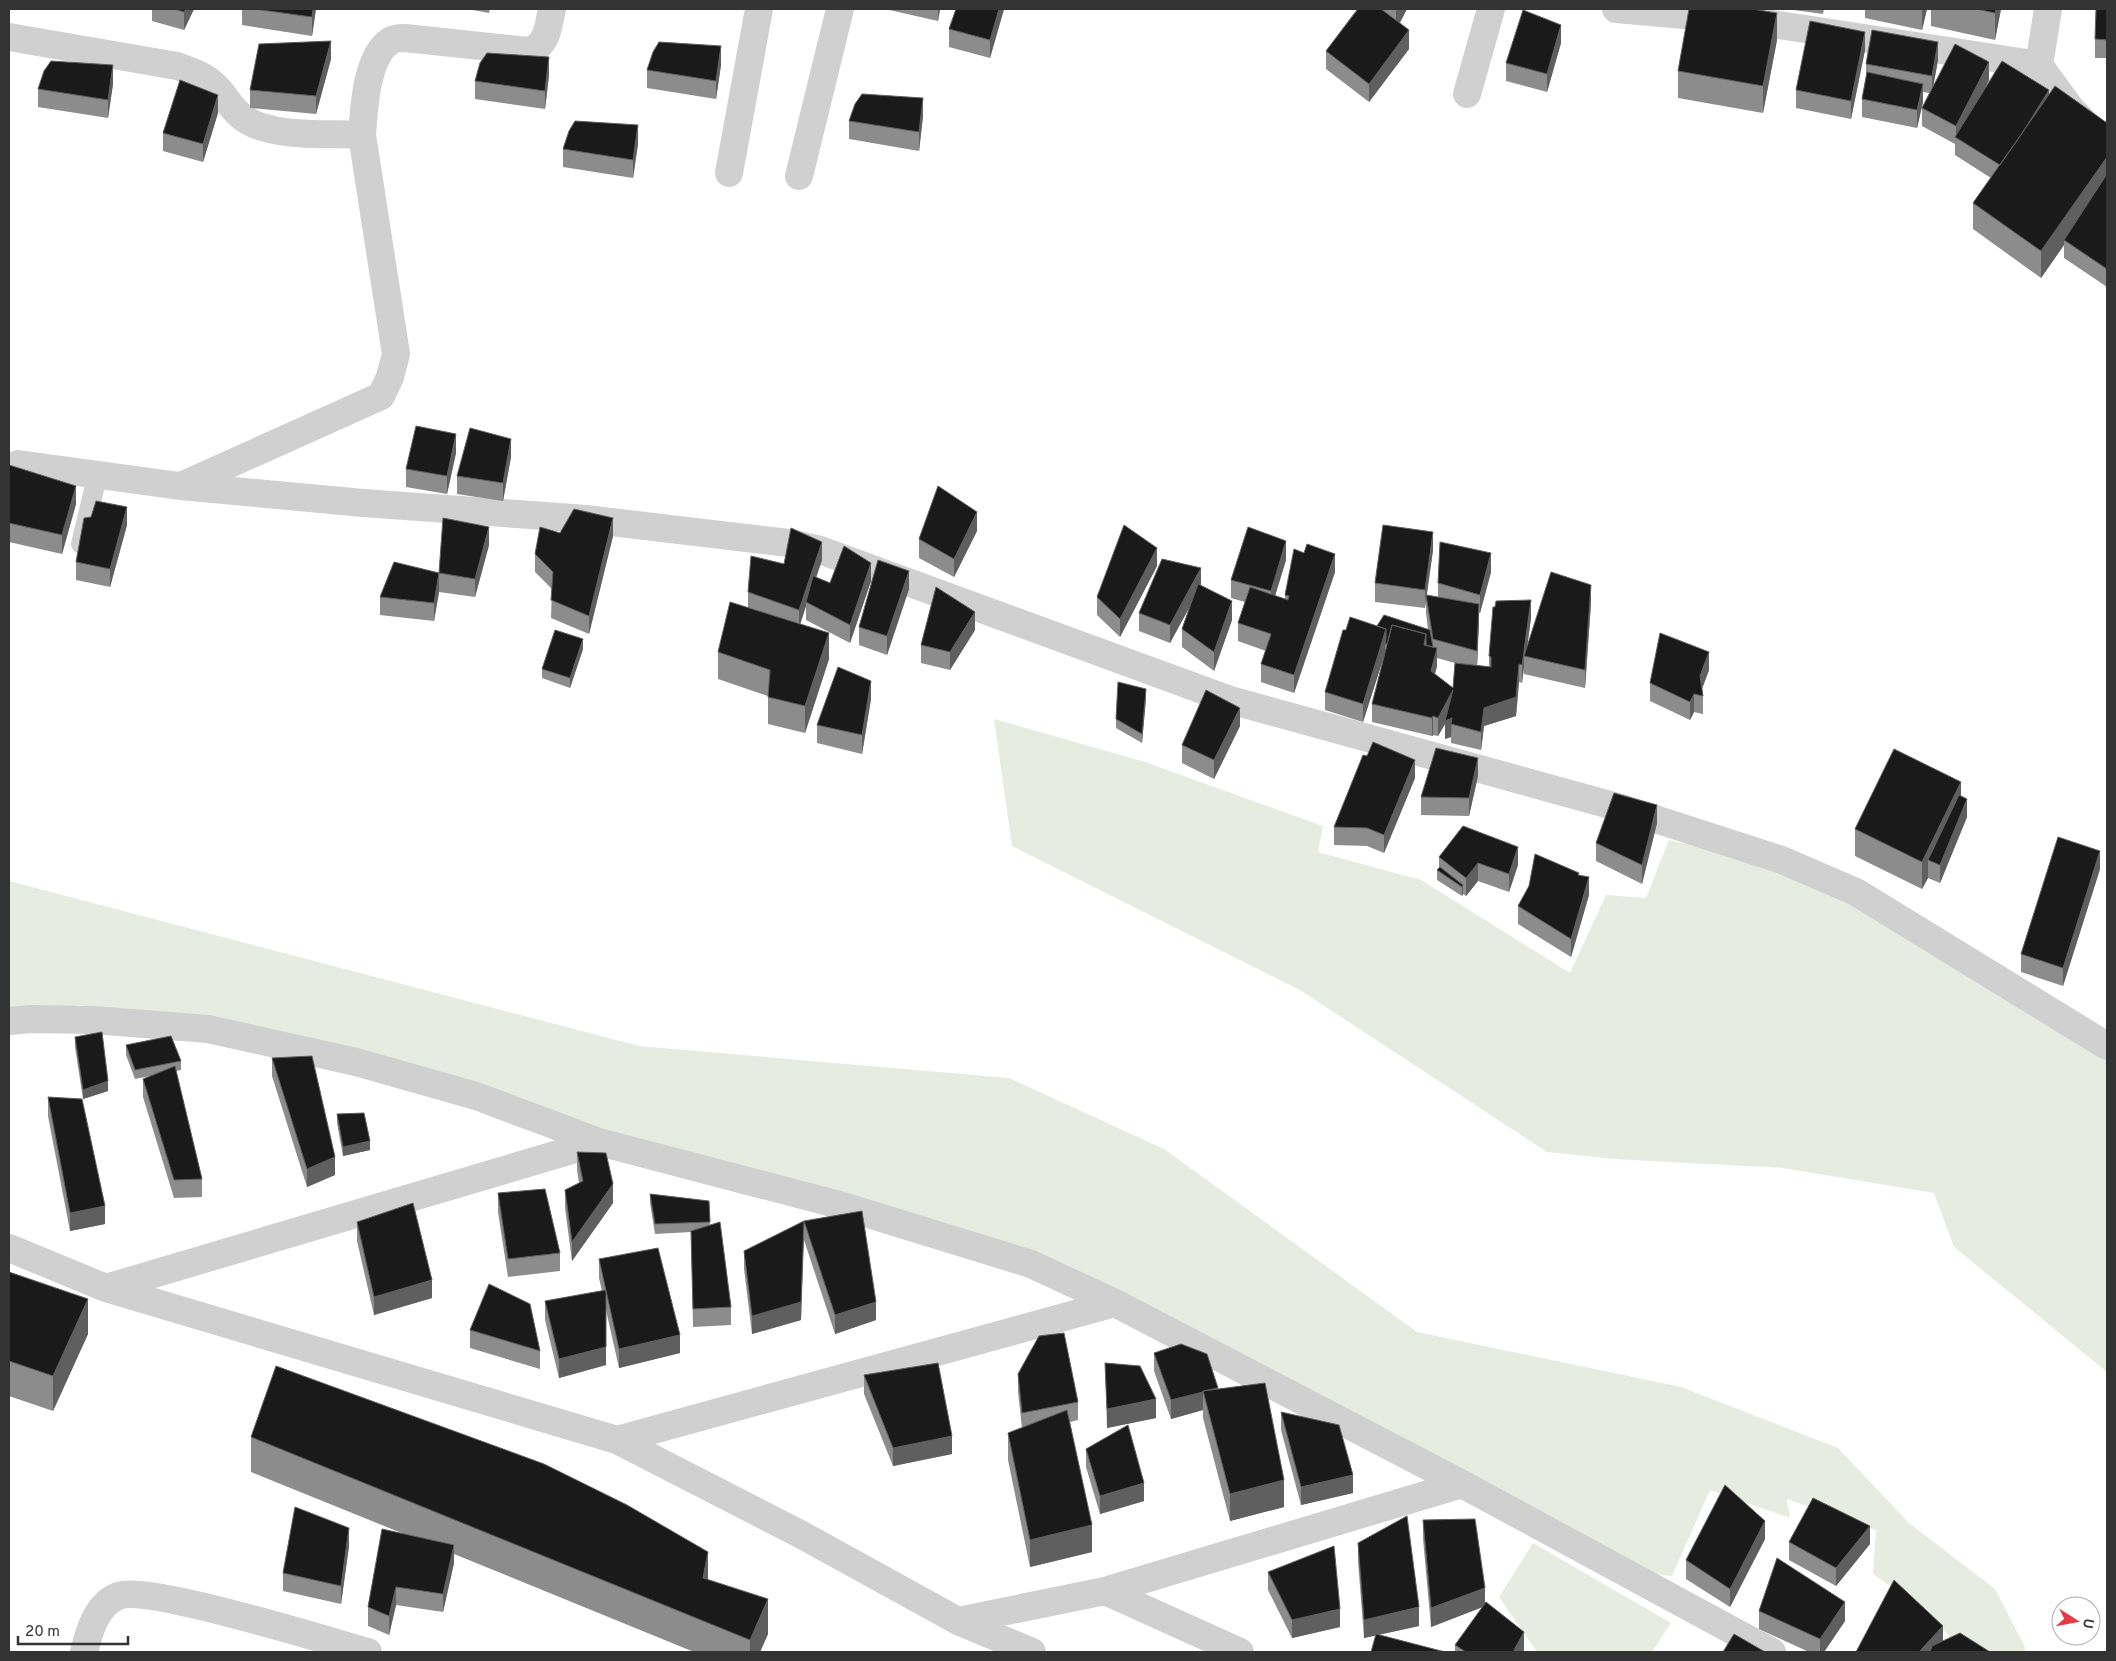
<svg xmlns="http://www.w3.org/2000/svg" width="2116" height="1661" font-family="Overpass,sans-serif">
  <style>
    .green { fill: #e6ecdf }
    .lines { fill: none; stroke-linecap: round; stroke-linejoin: round }
    .lane { stroke: #d0d0d0; stroke-width: 20 }
    .street { stroke: #d0d0d0; stroke-width: 28 }
    .wall { fill: #8c8c8c; fill-rule: evenodd }
    .shaded-wall { fill: #5f5f5f }
    .building { fill: #1a1a1a; stroke: #5f5f5f }
  </style>
  <rect width="100%" height="100%" fill="#fff"/>
  <path class="green" d="M994,719L1145,762L1323,826L1318,852L1421,880L1570,973L1606,895L1646,898L1669,840L1822,877L2107,1061V1372L1954,1247L1934,1193L1783,1168L1614,1159L1547,1152L1300,990L1012,846Z
    M9,881L639,1046L1009,1078L1164,1149L1417,1332L1681,1387L1838,1448L1909,1523L1995,1589L2025,1647V1652H1968L1959,1648L1928,1612L1873,1574L1876,1530L1787,1499L1790,1518L1710,1490L1672,1576L1610,1568L955,1238L477,1094L93,1019L83,1005L9,1012Z
    M1533,1543L1671,1623L1652,1652H1537L1499,1597Z"/>
  <g class="lines">
    <path class="lane" d="M81,544L98,473"/>
    <path class="street" d="M1616,9L1753,21L2039,65L2071,109L2107,145
      M9,37L177,66C191,71 206,76 217,88C227,98 232,111 245,119C272,138 328,133 362,135C364,109 366,57 390,41C394,38 401,38 405,38L528,51C548,46 548,26 552,9
      M2039,65L2048,9
      M1467,94L1491,9
      M729,173L759,9
      M799,176L840,9
      M18,464L180,486L363,503L586,519L789,543L820,550L1230,700L1621,808L1782,860L1856,892L2107,1046
      M181,486L381,396L390,377L396,354L362,135
      M9,1021L32,1019L93,1020L208,1029L356,1062L476,1096L599,1142L836,1204L1031,1264L1115,1303L1462,1484L1772,1652
      M9,1248L106,1288L617,1440L802,1535L958,1621L1105,1591L1462,1484
      M106,1288L599,1142
      M617,1440L1115,1303
      M1105,1591L1240,1652
      M958,1621L1032,1652
      M84,1652C89,1632 96,1605 118,1596C146,1584 328,1641 368,1652"/>
  </g>
  <path class="wall" d="M152,9H194L184,30L152,21Z
    M242,9H316L312,36L242,25Z
    M467,9H490L489,13Z
    M885,9H940L938,21Z
    M1004,9L990,58L949,47V29Z
    M1357,9H1407L1400,23L1409,49L1369,102L1326,69V51Z
    M1787,9H1824L1823,14Z
    M1865,9H1927L1922,30L1865,18Z
    M1931,9H2001L1995,40L1931,26Z
    M2107,9V58H2095V39Z
    M1777,40L1763,113L1678,98V71Z
    M1561,43L1547,92L1506,81V63Z
    M1865,50L1851,119L1796,108V90Z
    M331,59L316,114L250,108V90Z
    M1938,60L1933,86L1989,80L1982,95H2049L2107,123V287L2064,258V245L2041,278L1973,229V203L1991,178L1955,155V144L1922,126V108L1929,93L1923,92V102L1917,128L1862,117V99L1866,77V64Z
    M721,65L716,99L647,88V70Z
    M549,75L545,109L475,99V81Z
    M113,84L108,118L38,107V89Z
    M218,113L203,162L163,151V133Z
    M923,116L919,151L849,139V121Z
    M638,144L633,178L563,167V149Z
    M456,453L447,494L406,487V469Z
    M511,457L503,501L457,494V476Z
    M9,468L76,504L62,554L9,542Z
    M127,525L110,587L76,580V562Z
    M977,531L954,577L919,558V539Z
    M560,533L613,536L589,634L551,618L552,589L535,572V554Z
    M489,545L475,597L439,592V573Z
    M1433,550L1427,595L1438,597V583L1491,572L1480,613H1479L1477,665L1489,667V656L1531,618L1527,646L1591,603L1585,688L1524,674V667L1522,683L1519,682L1516,716L1484,726L1481,750L1451,743V737L1445,739V724L1438,736L1433,735L1432,736L1372,722V704L1385,653L1363,722L1325,710V692L1346,630L1377,626L1428,630L1426,613V602L1425,608L1375,602V583ZM1437,658L1455,663L1453,688L1435,674L1437,666Z
    M822,560L816,577L830,583L871,581L850,643L806,620V606L800,624L829,659L805,733L768,724V696L718,679V652L748,607V592L784,564Z
    M1286,560L1275,596L1285,599V595L1335,572L1294,693L1261,682V664L1266,651L1238,641V623L1245,602L1231,598V580Z
    M1157,566L1120,637L1097,615V597Z
    M1201,585L1232,620L1214,671L1182,647V629L1189,608L1170,643L1139,631V613Z
    M909,589L887,655L859,645V627Z
    M439,592L434,621L380,615V597Z
    M975,630L950,670L921,663V645Z
    M583,649L570,688L542,678V669Z
    M1709,670L1702,689L1703,696V714L1694,712L1690,720L1650,701V683Z
    M1146,698L1142,743L1116,728V719Z
    M871,699L862,754L817,743V725Z
    M1240,726L1214,779L1182,763V745Z
    M1478,776L1469,816L1421,815V797Z
    M1415,778L1384,853L1367,846L1334,845V827Z
    M1961,796L1967,817L1940,883L1928,878L1922,889L1855,856V829Z
    M1657,823L1642,884L1596,861V843Z
    M1439,857L1518,865L1509,892L1478,881L1466,896L1463,894L1462,896L1437,880V870L1439,868Z
    M2100,869L2063,986L2021,972V954Z
    M1579,876L1589,895L1571,957L1518,924V906L1529,886Z
    M75,1037L108,1091L83,1099L75,1047Z
    M126,1045L181,1061V1070L176,1071L202,1179V1197L174,1198L143,1097V1079L150,1076L135,1079L126,1055Z
    M272,1058L335,1175L307,1187L272,1076Z
    M48,1097L105,1224L70,1231L48,1116Z
    M337,1114L370,1150L343,1156L337,1123Z
    M577,1152L613,1203L572,1261L565,1208V1190L579,1183L577,1170Z
    M498,1193L560,1253V1271L508,1277L498,1212Z
    M650,1194L709,1201L710,1225L731,1307V1325L693,1327L691,1232L655,1234L650,1203Z
    M804,1221L876,1320L835,1334L804,1240Z
    M357,1222L432,1298L374,1315L357,1241Z
    M804,1240L801,1320L752,1334L744,1269V1251Z
    M599,1259L680,1353L619,1368L606,1310V1365L559,1378L545,1320V1301L602,1291L599,1278Z
    M9,1272L88,1334L53,1411L9,1396Z
    M470,1330L540,1351V1369L470,1348Z
    M1154,1353L1218,1389L1284,1507L1230,1521L1203,1418V1410L1171,1419L1154,1371Z
    M1105,1363L1156,1418L1107,1428Z
    M1018,1374L1078,1402V1420L1070,1422L1092,1552L1030,1567L1008,1460V1433L1022,1428L1018,1392Z
    M864,1375L952,1454L893,1466L864,1394Z
    M1281,1412L1353,1493L1301,1505L1281,1430Z
    M251,1437L708,1579L768,1634L760,1652H694L454,1554V1563L443,1612L396,1605L389,1635L368,1626V1607L404,1534L251,1472Z
    M1086,1449L1144,1501L1100,1514L1086,1467Z
    M1423,1520L1485,1603L1524,1650L1523,1652H1455V1645L1483,1607L1431,1627L1423,1539Z
    M1765,1539L1730,1607L1686,1579V1560Z
    M1789,1542L1870,1544L1836,1586L1789,1560Z
    M1358,1543L1419,1626L1364,1638L1358,1561Z
    M349,1546L341,1604L283,1591V1573Z
    M1268,1572L1340,1627L1292,1638L1268,1590Z
    M1759,1611L1845,1621L1824,1652H1809L1759,1629Z"/>
  <path class="shaded-wall" d="M186,9H194L184,30V12Z
    M313,9H316L312,36V17Z
    M938,9H940L938,21Z
    M999,9H1004L990,58V40Z
    M1398,9H1407L1396,29V11Z
    M1922,9H1927L1922,30Z
    M1996,9H2001L1995,40V13Z
    M1777,13V40L1763,113V86Z
    M1561,25V43L1547,92V74Z
    M1409,30V49L1369,102V84Z
    M1865,32V50L1851,119V101Z
    M331,41V59L316,114V96Z
    M1938,42V60L1932,94V76Z
    M721,46V65L716,99V81Z
    M549,57V75L545,109V91Z
    M1989,62V80L1958,139L1956,137V126Z
    M113,65V84L108,118V100Z
    M1923,84V102L1917,128V110Z
    M2049,90V108L2002,167Z
    M218,95V113L203,162V144Z
    M923,98V116L919,151V132Z
    M638,125V144L633,178V160Z
    M2107,157V184L2064,240V245L2041,278V251Z
    M456,434V453L447,494V476Z
    M511,439V457L503,501V483Z
    M76,486V504L62,554V535Z
    M127,507V525L110,587V569Z
    M977,512V531L954,577V559Z
    M613,518V536L589,634V616Z
    M489,527V545L475,597V579Z
    M1433,532V550L1426,598V595L1425,608V590Z
    M1286,541V560L1271,609V591Z
    M822,542V560L808,602H806V606L799,628V610Z
    M1157,548V566L1120,637V619Z
    M1491,553V572L1480,613V595Z
    M1335,554V572L1294,693V675Z
    M871,563V581L850,643V625Z
    M1201,568V586L1170,643V625Z
    M909,571V589L887,655V636Z
    M439,573V592L434,621V603Z
    M1591,585V603L1585,688V670Z
    M1531,600V618L1526,656H1524V667L1522,683V665Z
    M1232,601V620L1214,671V652Z
    M1479,604V622L1477,669V651Z
    M975,612V630L950,670V652Z
    M1386,629V644H1385V653L1363,722V704Z
    M829,633V659L805,733V706Z
    M583,639V649L570,688V678Z
    M1437,648V666L1431,689V671Z
    M1709,652V670L1700,694V676Z
    M1519,664V682L1516,716L1484,726L1481,750V732L1484,708Z
    M871,681V699L862,754V735Z
    M1146,689V698L1142,743V734Z
    M1453,690L1451,737L1445,739V724L1438,736V718Z
    M1694,694V712L1690,720V702Z
    M1240,708V726L1214,779V760Z
    M1433,716V735L1432,736V718Z
    M1478,758V776L1469,816V798Z
    M1415,760V778L1384,853V835Z
    M1961,782V809L1928,860V878L1922,889V862Z
    M1967,799V817L1940,883V865Z
    M1657,805V823L1642,884V865Z
    M1518,847V865L1509,892V874Z
    M2100,851V869L2063,986V968Z
    M1478,863V881L1466,896V878Z
    M1589,877V895L1571,957V939Z
    M1463,885V894L1462,896V887Z
    M108,1081V1091L83,1099V1090Z
    M370,1141V1150L343,1156V1147Z
    M335,1157V1175L307,1187V1169Z
    M613,1184V1203L572,1261V1242Z
    M105,1206V1224L70,1231V1213Z
    M804,1221L801,1320L752,1334V1316Z
    M432,1280V1298L374,1315V1297Z
    M88,1299V1334L53,1411V1376Z
    M876,1302V1320L835,1334V1315Z
    M680,1335V1353L619,1368V1349Z
    M606,1347V1365L559,1378V1359Z
    M1203,1392V1410L1171,1419V1400Z
    M1156,1399V1418L1107,1428V1409Z
    M952,1436V1454L893,1466V1448Z
    M1353,1475V1493L1301,1505V1487Z
    M1284,1480V1507L1230,1521V1494Z
    M1144,1483V1501L1100,1514V1496Z
    M1765,1521V1539L1730,1607V1589Z
    M1092,1525V1552L1030,1567V1540Z
    M1870,1526V1544L1836,1586V1568Z
    M349,1528V1546L341,1604V1586Z
    M454,1545V1563L443,1612V1594Z
    M708,1552V1587L703,1578Z
    M396,1587V1605L389,1635V1616Z
    M1485,1588V1606L1431,1627V1608Z
    M768,1599V1634L760,1652H750V1640Z
    M1845,1602V1621L1824,1652H1820V1639Z
    M1419,1607V1626L1364,1638V1620Z
    M1340,1609V1627L1292,1638V1620Z
    M1943,1626V1644L1935,1652H1919Z
    M1524,1632V1650L1523,1652H1513Z"/>
  <path class="building" d="M174,9H186L184,12Z
    M254,9H313L312,17Z
    M956,9H999L990,40L949,29Z
    M1358,9H1381L1409,30L1369,84L1326,51Z
    M1689,9H1752L1777,13L1763,86L1678,71Z
    M1976,9H1996L1995,13Z
    M2096,9H2107V40L2095,39Z
    M1523,10L1561,25L1547,74L1506,63Z
    M1810,21L1865,32L1851,101L1796,90Z
    M1872,30L1938,42L1932,76L1866,64Z
    M331,41L316,96L250,90L259,44Z
    M659,42L721,46L716,81L647,70L653,52Z
    M1955,44L1989,62L1956,126L1922,108Z
    M487,53L549,57L545,91L475,81L480,63Z
    M51,61L113,65L108,100L38,89L44,71Z
    M2002,61L2049,90L2023,132L2000,165L1955,137Z
    M1867,72L1923,84L1917,110L1862,99Z
    M180,80L218,95L203,144L163,133Z
    M2055,86L2107,123V157L2041,251L1973,203Z
    M862,94L923,98L919,132L849,121L855,104Z
    M575,121L638,125L633,160L563,149L569,131Z
    M2107,174V269L2064,240Z
    M416,426L456,434L447,476L406,469Z
    M470,428L511,439L503,483L457,476Z
    M9,465L76,486L62,535L9,523Z
    M938,486L977,512L954,559L919,539Z
    M96,501L127,507L110,569L76,562L84,518L91,517Z
    M574,509L613,518L589,616L551,600L553,572L535,554L540,527L560,533Z
    M443,518L489,527L475,579L439,573Z
    M1124,525L1157,548L1120,619L1097,597Z
    M1383,525L1433,532L1425,590L1375,583Z
    M1248,527L1286,541L1271,591L1231,580Z
    M791,528L822,542L799,610L748,592L751,556L784,564Z
    M1440,542L1491,553L1480,595L1438,583Z
    M1307,544L1335,554L1294,675L1261,664L1271,634L1238,623L1250,587L1288,600L1289,596L1285,595L1294,549L1304,553Z
    M844,546L871,563L850,625L806,602L813,576L830,583Z
    M1162,559L1201,568L1170,625L1139,613Z
    M878,560L909,571L887,636L859,627Z
    M394,562L439,573L434,603L380,597Z
    M1551,572L1591,585L1585,670L1524,656Z
    M1198,584L1232,601L1214,652L1182,629Z
    M936,587L975,612L950,652L921,645Z
    M1426,595L1479,604L1477,651L1433,639Z
    M1531,600L1522,665L1519,664L1516,697L1484,708L1481,732L1451,724L1452,718L1445,721L1453,690L1438,718L1433,716L1432,718L1372,704L1392,625L1426,634L1424,645L1437,648L1431,671L1453,688L1455,663L1491,667V657L1489,656L1493,607H1495L1496,601Z
    M730,602L829,633L805,706L768,697L770,670L718,652Z
    M1384,615L1430,630L1433,647L1426,645V634L1392,625L1387,644H1385L1386,638V629L1377,626Z
    M1350,617L1386,629L1363,704L1325,692L1343,630H1346Z
    M555,630L583,639L570,678L542,669Z
    M1660,633L1709,652L1700,676L1703,696L1694,694L1690,702L1650,683Z
    M838,667L871,681L862,735L817,725Z
    M1118,682L1146,689L1142,734L1116,719Z
    M1206,690L1240,708L1214,760L1182,745Z
    M1373,742L1415,760L1384,835L1367,828L1334,827L1363,755L1367,756Z
    M1436,748L1478,758L1469,798L1421,797Z
    M1894,749L1961,782L1922,862L1855,829Z
    M1614,793L1657,805L1642,865L1596,843Z
    M1959,795L1967,799L1940,865L1928,860Z
    M1463,826L1518,847L1509,874L1478,863L1466,878L1439,857Z
    M2058,837L2100,851L2063,968L2021,954Z
    M1535,854L1579,873L1578,875L1589,877L1571,939L1518,906L1529,886Z
    M1440,867L1463,885L1462,887L1437,870Z
    M102,1032L108,1081L83,1090L75,1037Z
    M171,1036L181,1061L135,1070L126,1045Z
    M312,1056L335,1157L307,1169L272,1058Z
    M175,1066L202,1179L174,1180L143,1079Z
    M48,1097L82,1099L105,1206L70,1213Z
    M364,1113L370,1141L343,1147L337,1114Z
    M577,1152L606,1153L613,1184L572,1242L565,1190L583,1181Z
    M545,1189L560,1253L508,1259L498,1193Z
    M650,1194L709,1201L710,1222L655,1224Z
    M413,1203L432,1280L374,1297L357,1222Z
    M862,1211L876,1302L835,1315L804,1221Z
    M804,1221L801,1302L752,1316L744,1251Z
    M720,1222L731,1307L693,1309L691,1231Z
    M658,1248L680,1335L619,1349L599,1259Z
    M9,1272L88,1299L53,1376L9,1361Z
    M489,1284L530,1304L540,1351L470,1330Z
    M606,1290V1347L559,1359L545,1301Z
    M1064,1333L1078,1402L1022,1413L1018,1374L1039,1336Z
    M1181,1344L1207,1354L1218,1388L1203,1391V1392L1171,1400L1154,1353Z
    M938,1363L952,1436L893,1448L864,1375Z
    M1105,1363L1140,1366L1156,1399L1107,1409Z
    M276,1366L544,1464L627,1505L708,1552L703,1578L768,1599L750,1640L251,1437Z
    M1265,1383L1284,1480L1230,1494L1203,1391Z
    M1067,1410L1092,1525L1030,1540L1008,1433Z
    M1281,1412L1339,1425L1353,1475L1301,1487Z
    M1128,1425L1144,1483L1100,1496L1086,1449Z
    M1725,1485L1765,1521L1730,1589L1686,1560Z
    M1813,1498L1870,1526L1836,1568L1789,1542Z
    M295,1507L349,1528L341,1586L283,1573Z
    M1407,1516L1419,1607L1364,1620L1358,1543Z
    M1475,1519L1485,1588L1431,1608L1423,1520Z
    M382,1529L454,1545L443,1594L396,1587L389,1616L368,1607Z
    M1334,1546L1340,1609L1292,1620L1268,1572Z
    M1777,1558L1845,1602L1820,1639L1759,1611Z
    M1894,1580L1943,1626L1919,1652H1856Z
    M1486,1602L1524,1632L1513,1652H1466L1455,1645Z
    M1960,1633L1990,1652H1930L1932,1646Z
    M1376,1634L1445,1652H1371Z
    M1734,1634L1765,1652H1723Z"/>
  <rect width="2116" height="1661" fill="none" stroke="#333333" stroke-width="20"/>
  <g transform="translate(2076 1621) rotate(101)"><circle r="24" fill="#ffffff" stroke="#adadad"/>
  <path d="M0-4L9 19L0 12L-9 19Z" fill="#e63946"/>
  <text y="-8" font-size="14" font-weight="bold" text-anchor="middle" fill="#333333">U</text>
  </g>
  <path d="M18 1636v8h110v-8" fill="none" stroke="#333333" stroke-width="2.5"/>
  <text x="25" y="1636" font-size="15" fill="#333333" stroke="#ffffff" stroke-width="4" paint-order="stroke">20 m</text>
</svg>
